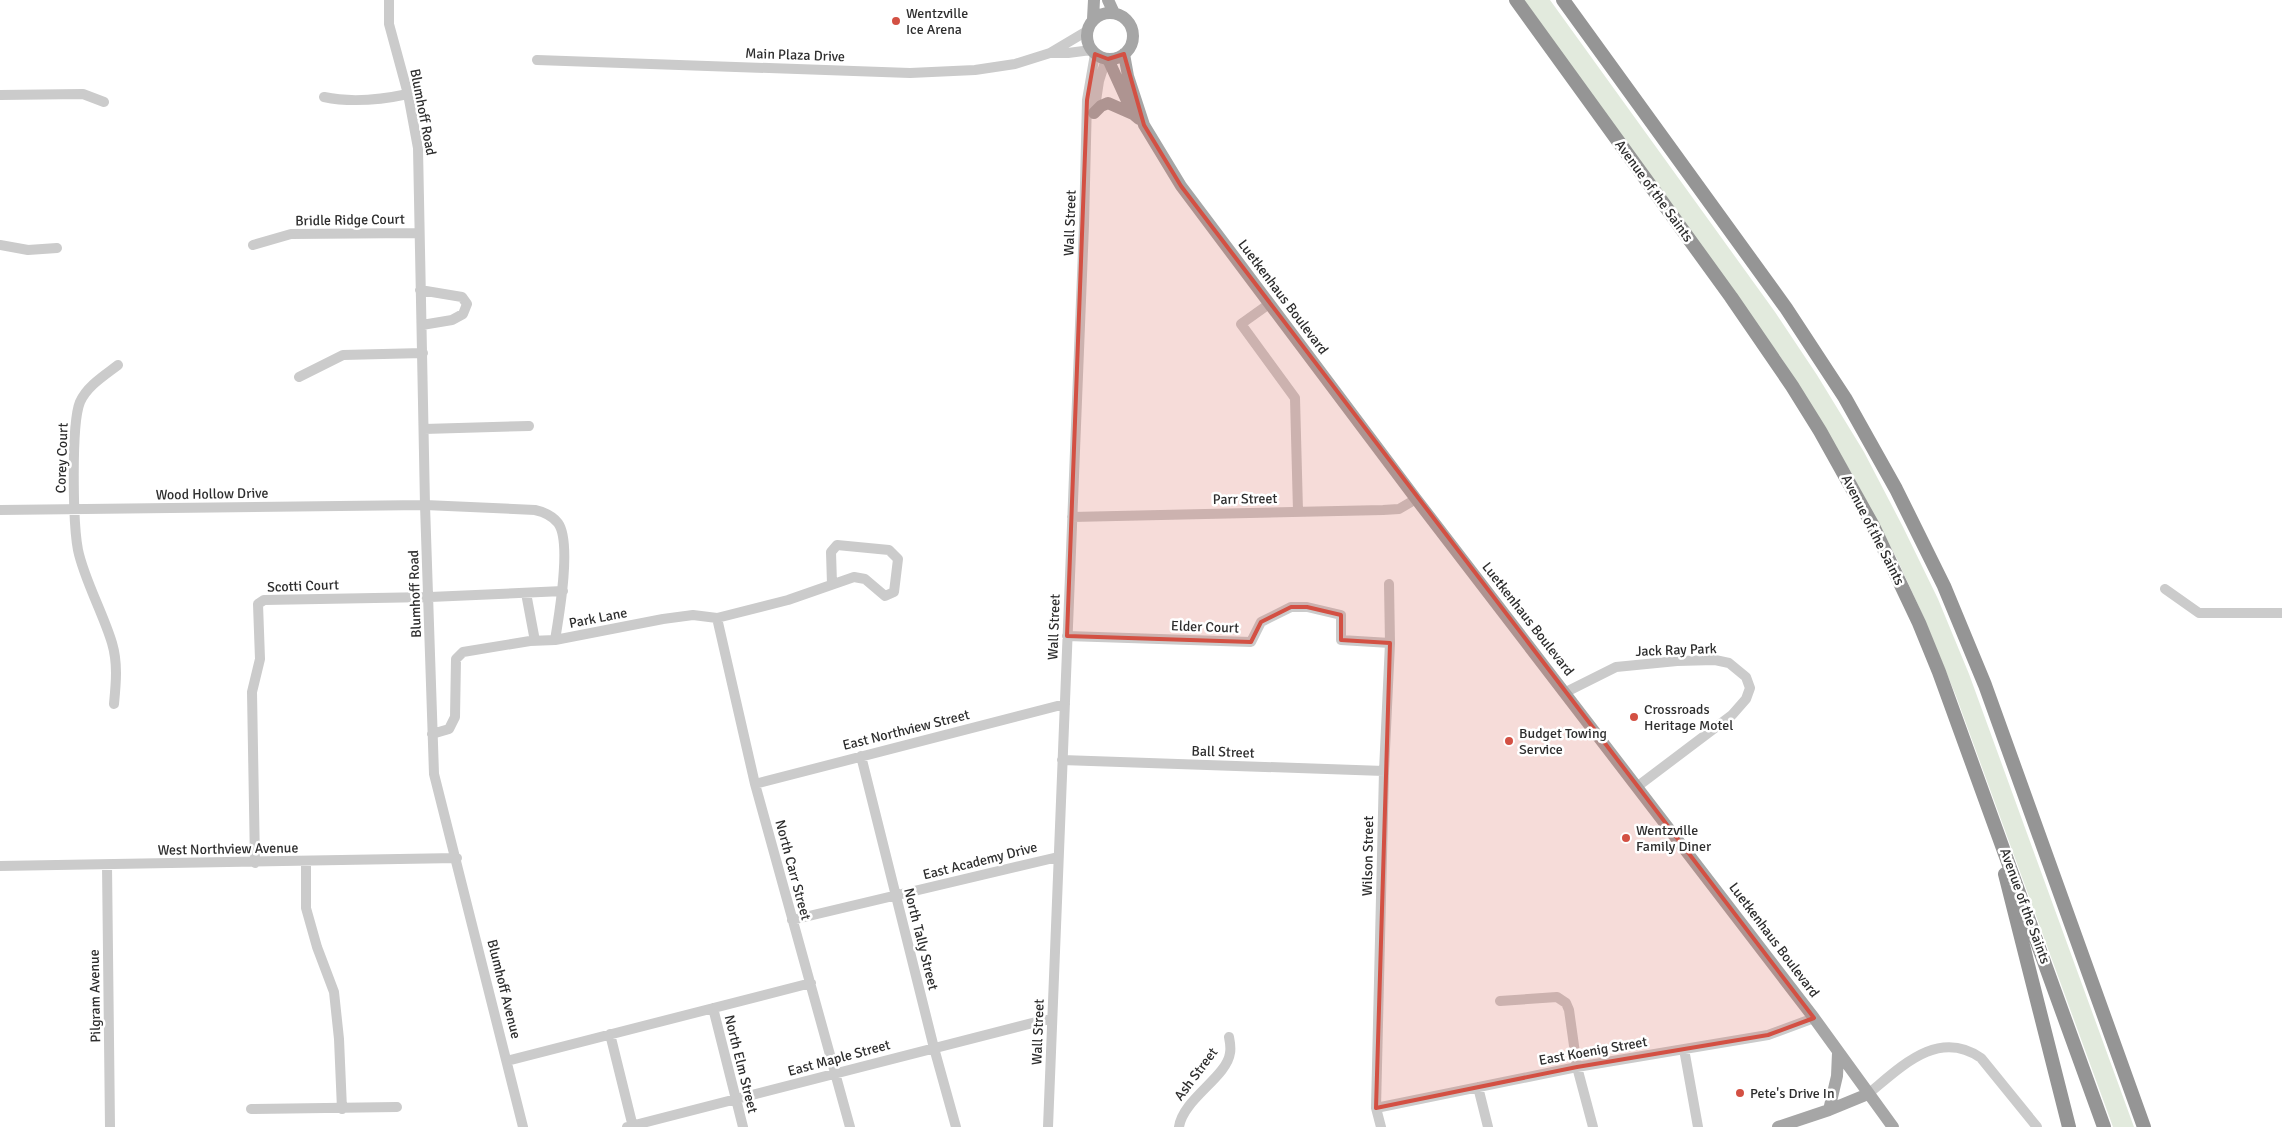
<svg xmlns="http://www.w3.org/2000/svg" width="2282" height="1127" font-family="Signika,sans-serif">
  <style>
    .green { fill: #e2eadd }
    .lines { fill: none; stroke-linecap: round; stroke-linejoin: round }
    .minor { stroke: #cbcbcb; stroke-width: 10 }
    .major { stroke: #a6a6a6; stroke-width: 12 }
    .highway { stroke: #959595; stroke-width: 14 }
    .marked { fill: #d35043; fill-opacity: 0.2; stroke: #d35043; stroke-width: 4; stroke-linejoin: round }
    .poi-dot { fill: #d35043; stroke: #fff; stroke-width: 2 }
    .labels { text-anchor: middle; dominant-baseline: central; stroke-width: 5; stroke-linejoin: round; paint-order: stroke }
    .poi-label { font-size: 14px; fill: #2e2e2e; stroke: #fff; text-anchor: start }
    .street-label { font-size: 14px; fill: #2e2e2e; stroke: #fff }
  </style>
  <rect width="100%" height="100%" fill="#fff"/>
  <path class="green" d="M1524,0H1550L1775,312L1817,375L1864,452L1903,527L1938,599L1969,674L2134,1127H2113L1956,696L1924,618L1897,559L1851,472L1782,359Z"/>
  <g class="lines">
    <path class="minor" d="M389,0V24L408,94L418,148L425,505L434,774L523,1127
      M1050,53H1068L1091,50
      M537,60L910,73L975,70L1015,64L1050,53L1087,31
      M0,95L83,94L104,102
      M324,97C352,103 380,100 408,94
      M1094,114L1099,81L1106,59
      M0,245L28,250L57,248
      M253,245L291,234L418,233
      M420,290L462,297L467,304L463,314L452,320L422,325
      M1269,304L1241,324L1295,398L1298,511
      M299,377L343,355L423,353
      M424,429L529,426
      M0,510L425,505L535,510C544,512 552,515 558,523C572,542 559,616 555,640
      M1072,517L1383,510L1399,509L1416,499
      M2165,589L2199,613H2282
      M526,593L535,641
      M717,618L755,784L850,1127
      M1067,636L1251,642L1261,622L1291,607H1307L1341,615V640L1390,643
      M1566,692L1616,667L1677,661L1715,660L1729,663L1746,677L1750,688L1746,699L1732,715L1638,786
      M114,704C116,683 118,663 112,643C103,613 84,579 78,550C73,524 71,424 80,402C87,386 105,375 118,365
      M432,734L449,729L455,717L456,659L463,652L530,641L555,640L663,619L693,615L717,618L788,600L854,577L865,579L885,596L894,592L898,559L889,550L837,545L831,552L832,584
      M861,756L934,1048L956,1127
      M1062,760L1384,771
      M755,784L1065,704
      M306,862V908L317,947L334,992L339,1039L342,1109
      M255,863L252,692L260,659L258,604L264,600L430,597L563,591
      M107,865L110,1127
      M0,866L457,858
      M792,920L1058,857
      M1500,1001L1557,997L1566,1003L1569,1010L1577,1067L1593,1127
      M713,1008L743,1127
      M610,1034L633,1127
      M1684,1049L1698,1127
      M507,1061L811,983
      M1478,1087L1488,1127
      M1868,1094C1901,1067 1938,1028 1981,1058L2037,1127
      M1376,1108L1577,1067L1768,1035L1814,1018
      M251,1109L397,1107
      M627,1127L1052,1018
      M1048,1127L1084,225L1087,100L1095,54
      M1179,1127C1183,1099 1227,1077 1230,1053C1231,1048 1230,1042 1229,1037
      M1381,1127L1376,1108L1384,771L1390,643L1389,584"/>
    <path class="major" d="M1108,0L1114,13
      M1087 36a23 23 0 1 1 46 0a23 23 0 1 1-46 0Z
      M1093,19L1094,0
      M1124,54L1128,76L1144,125L1181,186L1416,499L1814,1018L1893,1127
      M1108,59L1133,114L1139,119
      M1094,113L1101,106L1108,103L1133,114
      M1829,1110L1837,1076L1838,1053
      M1778,1127L1829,1110L1868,1094"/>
    <path class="highway" d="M1516,0L1731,297L1792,386L1820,431L1873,526L1919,623L1939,672L2104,1127
      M1563,0L1786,308L1845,398L1896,489L1944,586L1985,685L2144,1127
      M2005,874L2069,1127"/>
  </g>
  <path class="marked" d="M1095,54L1108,59L1124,54L1144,125L1181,186L1814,1018L1768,1035L1577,1067L1376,1108L1390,643L1341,640V615L1307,607H1291L1261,622L1251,642L1067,636L1087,100Z"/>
  <g class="poi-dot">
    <circle cx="896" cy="21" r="5"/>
    <circle cx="1634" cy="717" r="5"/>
    <circle cx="1509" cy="741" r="5"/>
    <circle cx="1626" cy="838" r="5"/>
    <circle cx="1740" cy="1093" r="5"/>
  </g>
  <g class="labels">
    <g class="poi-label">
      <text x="906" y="13">Wentzville<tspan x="906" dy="16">Ice Arena</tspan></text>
      <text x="1644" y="709">Crossroads<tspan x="1644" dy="16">Heritage Motel</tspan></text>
      <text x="1519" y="733">Budget Towing<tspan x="1519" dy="16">Service</tspan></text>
      <text x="1636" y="830">Wentzville<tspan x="1636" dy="16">Family Diner</tspan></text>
      <text x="1750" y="1093">Pete's Drive In</text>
    </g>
    <g class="street-label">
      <text transform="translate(795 55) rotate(2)">Main Plaza Drive</text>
      <text transform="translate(423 112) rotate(79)">Blumhoff Road</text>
      <text transform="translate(1654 191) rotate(54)">Avenue of the Saints</text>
      <text transform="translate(350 220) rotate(-1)">Bridle Ridge Court</text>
      <text transform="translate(1070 223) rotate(-88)">Wall Street</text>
      <text transform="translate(1283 297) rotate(53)">Luetkenhaus Boulevard</text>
      <text transform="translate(62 458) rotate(-88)">Corey Court</text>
      <text transform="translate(212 494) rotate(-1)">Wood Hollow Drive</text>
      <text transform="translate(1245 499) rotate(-1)">Parr Street</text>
      <text transform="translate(1873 530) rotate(63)">Avenue of the Saints</text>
      <text transform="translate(303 586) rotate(-2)">Scotti Court</text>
      <text transform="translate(415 594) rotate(-92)">Blumhoff Road</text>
      <text transform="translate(598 618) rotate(-11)">Park Lane</text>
      <text transform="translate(1528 619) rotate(52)">Luetkenhaus Boulevard</text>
      <text transform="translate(1054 627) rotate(-88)">Wall Street</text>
      <text transform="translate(1205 627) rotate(2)">Elder Court</text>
      <text transform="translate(1676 650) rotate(-2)">Jack Ray Park</text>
      <text transform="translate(906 730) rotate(-14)">East Northview Street</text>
      <text transform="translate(1223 752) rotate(2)">Ball Street</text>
      <text transform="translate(228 849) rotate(-1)">West Northview Avenue</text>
      <text transform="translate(1368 856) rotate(-89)">Wilson Street</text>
      <text transform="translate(980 861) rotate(-14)">East Academy Drive</text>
      <text transform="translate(793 870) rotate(75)">North Carr Street</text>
      <text transform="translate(2025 906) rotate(70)">Avenue of the Saints</text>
      <text transform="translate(921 939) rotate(76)">North Tally Street</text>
      <text transform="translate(1774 940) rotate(53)">Luetkenhaus Boulevard</text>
      <text transform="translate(504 989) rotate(76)">Blumhoff Avenue</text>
      <text transform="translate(95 996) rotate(-91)">Pilgram Avenue</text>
      <text transform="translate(1038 1032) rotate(-88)">Wall Street</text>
      <text transform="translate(1593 1051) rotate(-10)">East Koenig Street</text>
      <text transform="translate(839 1058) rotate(-15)">East Maple Street</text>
      <text transform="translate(741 1064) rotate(76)">North Elm Street</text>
      <text transform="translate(1196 1074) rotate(-53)">Ash Street</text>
    </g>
  </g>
</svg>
